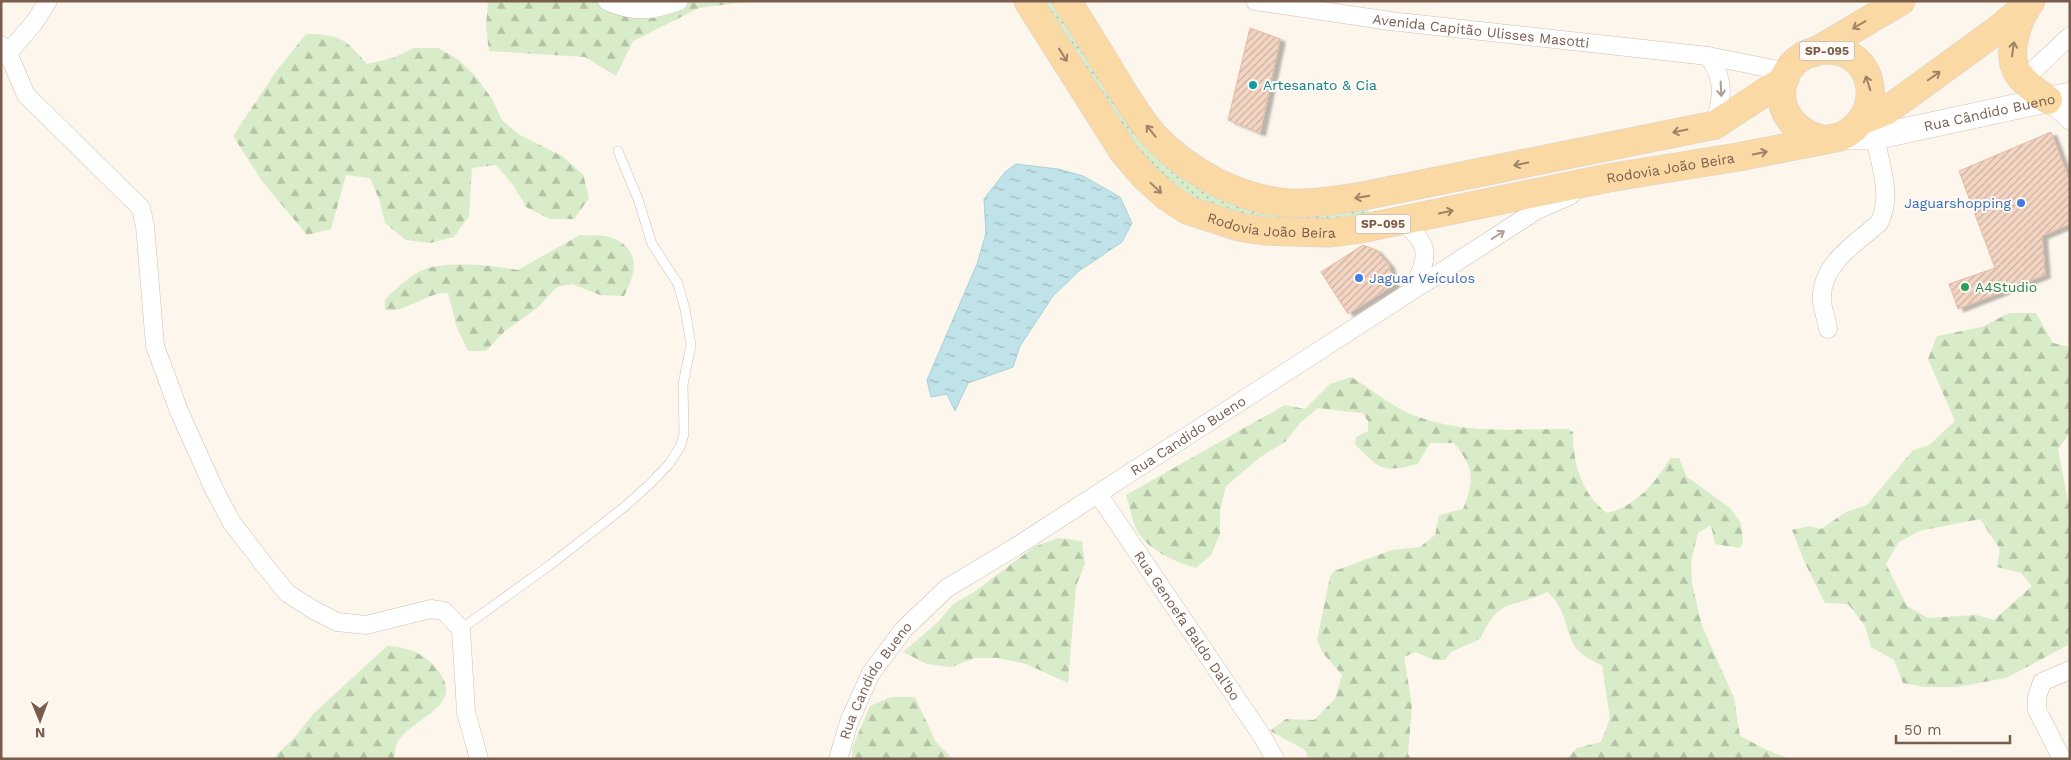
<svg xmlns="http://www.w3.org/2000/svg" width="2071" height="760" font-family="'Work Sans',sans-serif">
  <style>
    .grass { fill: url(#grass-dots) }
    .forest { fill: url(#forest-firs); fill-rule: evenodd }
    .water { fill: url(#water-ripples); stroke: #a5d3da }
    .building { fill: url(#building-hatch); stroke: #e6bba3; filter: url(#shadow) }
    .lines { fill: none; stroke-linecap: round; stroke-linejoin: round }
    .lane-casing { stroke: #d1beb0; stroke-width: 10 }
    .street-casing { stroke: #d1beb0; stroke-width: 19 }
    .secondary-casing { stroke: #d6c0b0; stroke-width: 26 }
    .primary-casing { stroke: #dad1cd; stroke-width: 29 }
    .lane { stroke: #fff; stroke-width: 9 }
    .street { stroke: #fff; stroke-width: 18 }
    .secondary { stroke: #fff; stroke-width: 25 }
    .primary { stroke: #fbd9a5; stroke-width: 28 }
    .oneway { stroke: #a18267 }
    .oneway2 { stroke: #af9d94 }
    .culture-dot { fill: #0f9aa8; stroke: #fffaf3; stroke-width: 2 }
    .shop-dot { fill: #3f7fe0; stroke: #fffaf3; stroke-width: 2 }
    .leisure-dot { fill: #2e9e5b; stroke: #fffaf3; stroke-width: 2 }
    .labels { text-anchor: middle; dominant-baseline: central; stroke-width: 4; stroke-linejoin: round; paint-order: stroke }
    .shield { fill: #fffaf3; stroke: #a28b7f; stroke-width: 1 }
    .shield-label { font-size: 12px; font-weight: bold; fill: #7a5c4d }
    .street-label { font-size: 14px; fill: #7a5c4d; stroke: #fffaf3 }
    .culture-label { font-size: 14px; fill: #0d838f; stroke: #fffaf3; text-anchor: start }
    .shop-label { font-size: 14px; fill: #366cbe; stroke: #fffaf3; text-anchor: end }
    .leisure-label { font-size: 14px; fill: #27864d; stroke: #fffaf3; text-anchor: start }
  </style>
  <defs>
    <pattern id="grass-dots" width="8" height="8" patternUnits="userSpaceOnUse" patternTransform="scale(1.25)"><rect width="8" height="8" fill="#d8ecc9"/><path d="M2 2h.1M6 6h.1" fill="none" stroke="#b4c2a5" stroke-width="1.8" stroke-linecap="round"/></pattern>
    <pattern id="forest-firs" width="22" height="20" patternUnits="userSpaceOnUse" patternTransform="scale(1.25)"><rect width="22" height="20" fill="#d8ecc9"/><path d="M5 1l3.5 6h-7zM16 11l3.5 6h-7z" fill="#b4c2a5"/></pattern>
    <pattern id="water-ripples" width="26" height="14" patternUnits="userSpaceOnUse" patternTransform="scale(1.25)"><rect width="26" height="14" fill="#bfe3e8"/><path d="M2 4q2-2 4 0t4 0M15 11q2-2 4 0t4 0" fill="none" stroke="#a0bbbe"/></pattern>
    <pattern id="building-hatch" width="6" height="6" patternUnits="userSpaceOnUse" patternTransform="scale(1.25)"><rect width="6" height="6" fill="#f3d5c3"/><path d="M-1 1l2-2M0 6l6-6M5 7l2-2" fill="none" stroke="#cab0a1"/></pattern>
    <filter id="shadow"><feDropShadow dx="5.5" dy="3" stdDeviation="1" flood-color="#0004"/></filter>
  </defs>
  <rect width="100%" height="100%" fill="#fdf6ec"/>
  <path class="grass" d="M1041,1H1057L1189,176L1367,203L1370,217L1269,223L1199,204L1146,166Z"/>
  <path class="forest" d="M488,1H753L699,8L633,41L616,76L585,57L489,51L486,27Z
    M306,34C341,34 345,39 367,64L393,58L414,48H438L459,60L477,78L492,99L502,120L520,135L562,156L583,174L589,198L574,219H550L526,207L514,186L496,165L472,168L469,216L454,237L430,243L406,240L385,223L379,199L370,178L346,175L331,229L307,235L262,181L233,136L277,70Z
    M580,235C590,236 606,234 615,239C642,252 635,275 624,296L600,295L572,284L557,287L536,309L505,331L486,351H468L457,328L448,293C425,292 408,313 385,310V300C397,287 414,271 432,267C456,262 494,265 518,270Z
    M2009,313H2036L2053,343L2070,347V433L2058,449L2070,511V644L2006,678L1957,687H1925L1903,683L1894,660L1871,647L1865,626L1848,604L1825,603L1804,561L1792,530L1809,526L1821,529L1846,512L1867,505L1913,450L1929,445L1955,421L1928,359L1937,336L1982,327ZM1980,519L2000,549L1997,567L2021,573L2032,586L1994,620L1976,615L1928,618L1907,606L1886,564L1898,543L1919,531Z
    M1351,377C1370,388 1386,402 1406,412C1457,435 1514,429 1568,429L1573,432C1573,464 1581,493 1607,513C1636,506 1656,483 1670,458H1679L1687,477L1730,508L1741,523L1743,542L1740,548L1715,544L1711,525L1698,533L1691,561L1692,583L1702,626L1734,698L1740,736L1769,751L1791,759H1566L1577,748L1601,742L1610,718L1602,666C1594,661 1580,655 1576,648C1564,629 1566,606 1547,592C1508,610 1501,596 1480,639L1451,652L1445,660H1434L1415,652L1404,657L1412,705L1408,754L1411,759H1308L1305,750L1272,732L1271,730L1286,719L1314,720L1335,699L1342,675L1322,652L1317,640L1330,577L1334,571L1392,550L1420,547L1435,535L1439,515L1463,509C1475,479 1474,468 1454,443H1430L1418,464C1382,473 1380,470 1355,444L1356,437L1368,431V421L1362,413L1318,408L1300,423L1286,441L1262,456L1226,486L1220,510V534L1211,555L1196,568C1176,562 1149,551 1138,532C1132,522 1130,507 1126,495L1285,405L1305,409L1330,384Z
    M1058,538L1082,541L1085,564L1076,586L1068,683L1026,664L999,658H975L951,667L927,664L903,652L938,622L953,604L974,592L1034,547Z
    M387,646C406,647 422,652 435,667C469,705 416,715 399,740C395,745 395,753 394,759H272L296,736L313,714Z
    M891,697H915L936,742L953,759H852V748L870,706Z"/>
  <path class="water" d="M1016,164L1058,169L1083,176L1120,197L1132,223L1122,242L1079,271L1053,296L1020,346L1013,367L968,383L955,411L947,394L931,397L927,380L977,264L986,233L984,199L1005,172Z"/>
  <path class="building" d="M1250,28L1280,39L1260,133L1228,120Z
    M2051,132L2070,181V224L2042,236L2045,275L1958,309L1949,284L1995,268L1959,171Z
    M1363,245L1376,250L1389,265L1394,285L1348,314L1321,272Z"/>
  <g class="lines">
    <g class="lane-casing">
      <path id="lane" d="M461,629L550,565L623,508L651,483L669,464L680,447L684,434L683,384L691,345L685,309L678,284L652,244L638,199L618,151"/>
    </g>
    <g class="street-casing">
      <g id="street">
        <path d="M607,1C633,13 653,11 679,1"/>
        <path id="s1" d="M1255,1L1390,21L1708,56L1788,72"/>
        <path d="M1,45L8,53L26,95L141,208L145,226L155,346L179,411L214,489L232,523L266,567L287,593L312,609L337,622L366,625L431,609L444,611L461,629L466,712L479,759"/>
        <path d="M8,53L34,23L48,1"/>
        <path d="M1708,56C1726,81 1722,96 1715,125"/>
        <path d="M2023,80L2070,36"/>
        <path d="M2048,100L2070,121"/>
        <path d="M1401,221C1429,242 1431,257 1413,286"/>
        <path d="M1828,329C1827,320 1823,311 1822,302C1819,265 1855,244 1879,223C1893,197 1880,164 1875,137"/>
        <path id="s2" d="M1098,494L1262,736L1275,759"/>
        <path id="s3" d="M838,759L849,722L871,673L904,629L947,588L1017,546L1537,210L1571,195"/>
        <path d="M2062,759L2037,710V697L2042,682L2070,670"/>
      </g>
    </g>
    <g class="secondary-casing">
      <g id="secondary">
        <path id="s4" d="M1840,137H1875L2070,95"/>
      </g>
    </g>
    <g class="primary-casing">
      <g id="primary">
        <path id="s5" d="M1028,1L1124,153L1145,177L1166,196L1187,210L1239,227L1265,231L1330,233L1360,229L1608,178L1738,157L1840,137C1886,117 1878,49 1826,50C1772,51 1762,127 1825,140"/>
        <path d="M1067,1C1084,28 1101,55 1117,82C1128,100 1140,120 1154,136C1187,171 1238,199 1288,203C1313,204 1338,200 1363,196L1715,125L1785,79"/>
        <path d="M2027,7C2021,16 2017,26 2015,36C2006,71 2022,81 2048,100"/>
        <path d="M1813,53L1901,1"/>
        <path d="M1863,120L1886,111L2000,28L2031,1"/>
      </g>
    </g>
    <use href="#lane" class="lane"/>
    <use href="#street" class="street"/>
    <use href="#secondary" class="secondary"/>
    <use href="#primary" class="primary"/>
  </g>
  <defs><path id="oneway-shaft" d="M-6 0H5M1.5-3L5.5 0L1.5 3" fill="none" stroke-width="1.6" stroke-linecap="round" stroke-linejoin="round" transform="scale(1.25)"/></defs>
  <g class="oneway">
    <use href="#oneway-shaft" transform="translate(1859 25) rotate(149)"/>
    <use href="#oneway-shaft" transform="translate(2013 49) rotate(-82)"/>
    <use href="#oneway-shaft" transform="translate(1063 55) rotate(58)"/>
    <use href="#oneway-shaft" transform="translate(1934 76) rotate(-35)"/>
    <use href="#oneway-shaft" transform="translate(1868 83) rotate(-108)"/>
    <use href="#oneway-shaft" transform="translate(1151 131) rotate(-129)"/>
    <use href="#oneway-shaft" transform="translate(1680 131) rotate(169)"/>
    <use href="#oneway-shaft" transform="translate(1760 153) rotate(-11)"/>
    <use href="#oneway-shaft" transform="translate(1521 164) rotate(168)"/>
    <use href="#oneway-shaft" transform="translate(1156 188) rotate(43)"/>
    <use href="#oneway-shaft" transform="translate(1362 197) rotate(170)"/>
    <use href="#oneway-shaft" transform="translate(1446 212) rotate(-12)"/>
  </g>
  <g class="oneway2">
    <use href="#oneway-shaft" transform="translate(1721 89) rotate(87)"/>
    <use href="#oneway-shaft" transform="translate(1498 235) rotate(-32)"/>
  </g>
  <circle class="culture-dot" cx="1253" cy="85" r="5"/>
  <g class="shop-dot">
    <circle cx="2021" cy="203" r="5"/>
    <circle cx="1359" cy="278" r="5"/>
  </g>
  <circle class="leisure-dot" cx="1965" cy="287" r="5"/>
  <g class="labels">
    <g class="shield">
      <rect x="1799.5" y="41.5" width="55" height="19" rx="4"/>
      <rect x="1355.5" y="214.5" width="55" height="19" rx="4"/>
    </g>
    <g class="shield-label">
      <text x="1827" y="51">SP-095</text>
      <text x="1383" y="224">SP-095</text>
    </g>
    <g class="street-label">
      <text stroke="none"><textPath href="#s1" startOffset="228">Avenida Capitão Ulisses Masotti</textPath></text>
      <text stroke="none"><textPath href="#s4" startOffset="152">Rua Cândido Bueno</textPath></text>
      <text stroke="none"><textPath href="#s5" startOffset="758">Rodovia João Beira</textPath></text>
      <text stroke="none"><textPath href="#s5" startOffset="352">Rodovia João Beira</textPath></text>
      <text stroke="none"><textPath href="#s3" startOffset="492">Rua Candido Bueno</textPath></text>
      <text stroke="none"><textPath href="#s2" startOffset="159">Rua Genoefa Baldo Dal'bo</textPath></text>
      <text stroke="none"><textPath href="#s3" startOffset="88">Rua Candido Bueno</textPath></text>
    </g>
    <g class="culture-label">
      <text x="1263" y="85">Artesanato &amp; Cia</text>
    </g>
    <g class="shop-label">
      <text x="2011" y="203">Jaguarshopping</text>
      <text x="1369" y="278" text-anchor="start">Jaguar Veículos</text>
    </g>
    <g class="leisure-label">
      <text x="1975" y="287">A4Studio</text>
    </g>
  </g>
  <rect width="2071" height="760" fill="none" stroke="#7a5c4d" stroke-width="5"/>
  <g transform="translate(40 720) rotate(179)" stroke="#fffaf3" stroke-width="4" paint-order="stroke">
  <path d="M0-4L9 19L0 12L-9 19Z" fill="#7a5c4d"/>
  <text y="-8" font-size="14" font-weight="bold" text-anchor="middle" fill="#7a5c4d">N</text>
  </g>
  <path d="M1896 735v8h114v-8" fill="none" stroke="#7a5c4d" stroke-width="2.5"/>
  <text x="1904" y="735" font-size="15" fill="#7a5c4d" stroke="#fffaf3" stroke-width="4" paint-order="stroke">50 m</text>
</svg>
